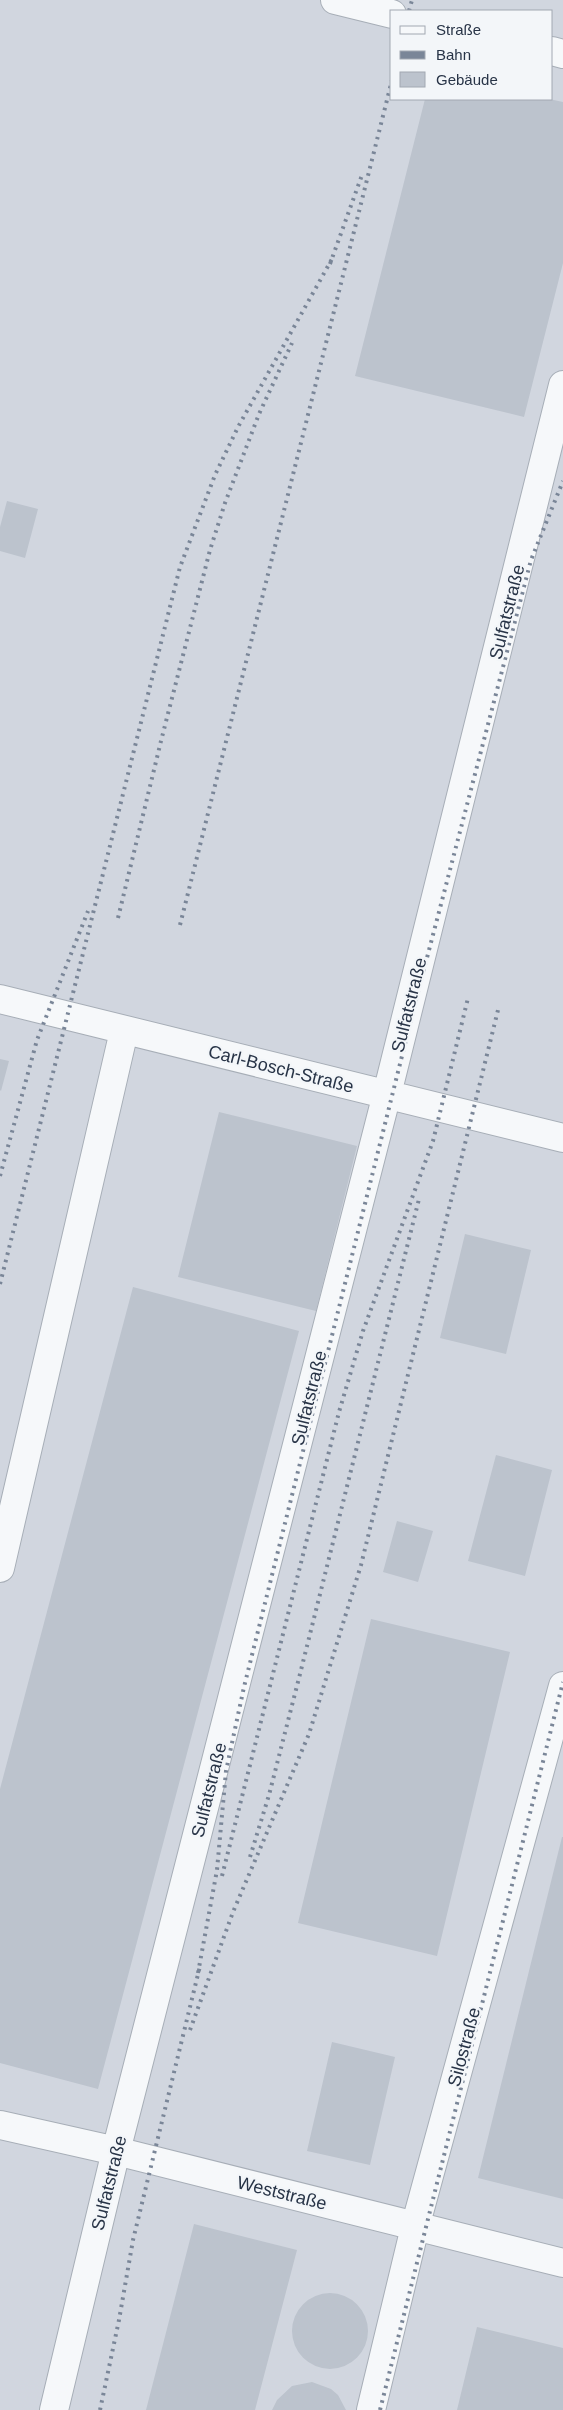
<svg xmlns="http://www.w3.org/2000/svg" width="563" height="2410" font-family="Helvetica,sans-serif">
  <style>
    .built { fill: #d1d6df; fill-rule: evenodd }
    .building { fill: #bcc3cd }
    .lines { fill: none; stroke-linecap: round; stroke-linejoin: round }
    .minor-casing { stroke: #a7aeb7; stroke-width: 30 }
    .minor { stroke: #f6f8fa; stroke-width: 28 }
    .rail { stroke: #7a8698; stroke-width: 4; stroke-dasharray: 2.5 5; stroke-linecap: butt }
    .labels { text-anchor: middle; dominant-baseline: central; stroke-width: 4.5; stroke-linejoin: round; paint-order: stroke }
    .street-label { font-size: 18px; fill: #283447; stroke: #f3f6f9 }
  </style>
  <rect width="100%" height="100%" fill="#e3e7ec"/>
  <path class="built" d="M0,0H563V2410H0ZM392,11H552V99H392Z"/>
  <path class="building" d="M425,99H549L563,102V263L524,417L355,376Z
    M7,501L38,509L25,558L0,551V527Z
    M0,1059L9,1061L1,1091L0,1090Z
    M219,1112L357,1146L316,1311L178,1277Z
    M465,1234L531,1250L506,1354L440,1338Z
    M133,1287L299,1331L98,2089L0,2063V1789Z
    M496,1455L552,1470L525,1576L468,1561Z
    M397,1521L433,1531L418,1582L383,1572Z
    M371,1619L510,1652L437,1956L298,1923Z
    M562,1837H563V2199L478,2178Z
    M332,2042L395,2057L370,2165L307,2151Z
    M194,2224L297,2250L255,2410H146Z
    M292 2331a38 38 0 1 1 76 0a38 38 0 1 1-76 0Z
    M477,2327L563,2348V2410H457Z
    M312,2382L331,2389L338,2395L346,2410H272L277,2400L292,2386Z"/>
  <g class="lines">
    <g class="minor-casing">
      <path id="minor" d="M335,0L392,14
        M552,51L563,54
        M0,999L563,1138
        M0,1568L124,1031
        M0,2125L116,2151L563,2263
        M54,2410L116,2151L387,1094L563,385
        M371,2410L415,2227L563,1686"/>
    </g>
    <use href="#minor" class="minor"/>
    <path class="rail" d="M409,11L412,0
      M330,264L362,175
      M118,918L161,741L210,550L225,503L259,414L292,343
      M180,925L392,80
      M0,1176L37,1040L88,911
      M0,1284L180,567L215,475L238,427L332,259
      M250,1857L269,1795L299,1678L419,1199
      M222,1876L339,1412L363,1331L433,1141L468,998
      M198,1973L217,1870L226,1771L244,1687L417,996L531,560L563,481
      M190,2030L233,1912L309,1734L361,1565L499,1006
      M100,2410L119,2320L133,2240L200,1966
      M380,2410L563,1682"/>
  </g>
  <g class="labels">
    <g class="street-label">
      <text transform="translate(507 612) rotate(-76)">Sulfatstraße</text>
      <text transform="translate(409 1005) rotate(-76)">Sulfatstraße</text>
      <text transform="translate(281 1069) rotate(14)">Carl-Bosch-Straße</text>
      <text transform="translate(309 1398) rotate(-76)">Sulfatstraße</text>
      <text transform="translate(209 1790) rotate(-76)">Sulfatstraße</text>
      <text transform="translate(464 2047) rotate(-75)">Silostraße</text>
      <text transform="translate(109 2183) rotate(-76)">Sulfatstraße</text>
      <text transform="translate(282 2193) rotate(14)">Weststraße</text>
    </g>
  </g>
  <rect x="390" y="10" width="162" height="90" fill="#f3f6f9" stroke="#a2a8b2"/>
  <rect x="400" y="26" width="25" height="8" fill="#f6f8fa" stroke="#a2a8b2"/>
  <text x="436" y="35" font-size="15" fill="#283447">Straße</text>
  <rect x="400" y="51" width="25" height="8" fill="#7a8698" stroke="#a2a8b2"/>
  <text x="436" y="60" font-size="15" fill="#283447">Bahn</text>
  <rect x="400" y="72" width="25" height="15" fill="#bcc3cd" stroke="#a2a8b2"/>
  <text x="436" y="85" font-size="15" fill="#283447">Gebäude</text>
</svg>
